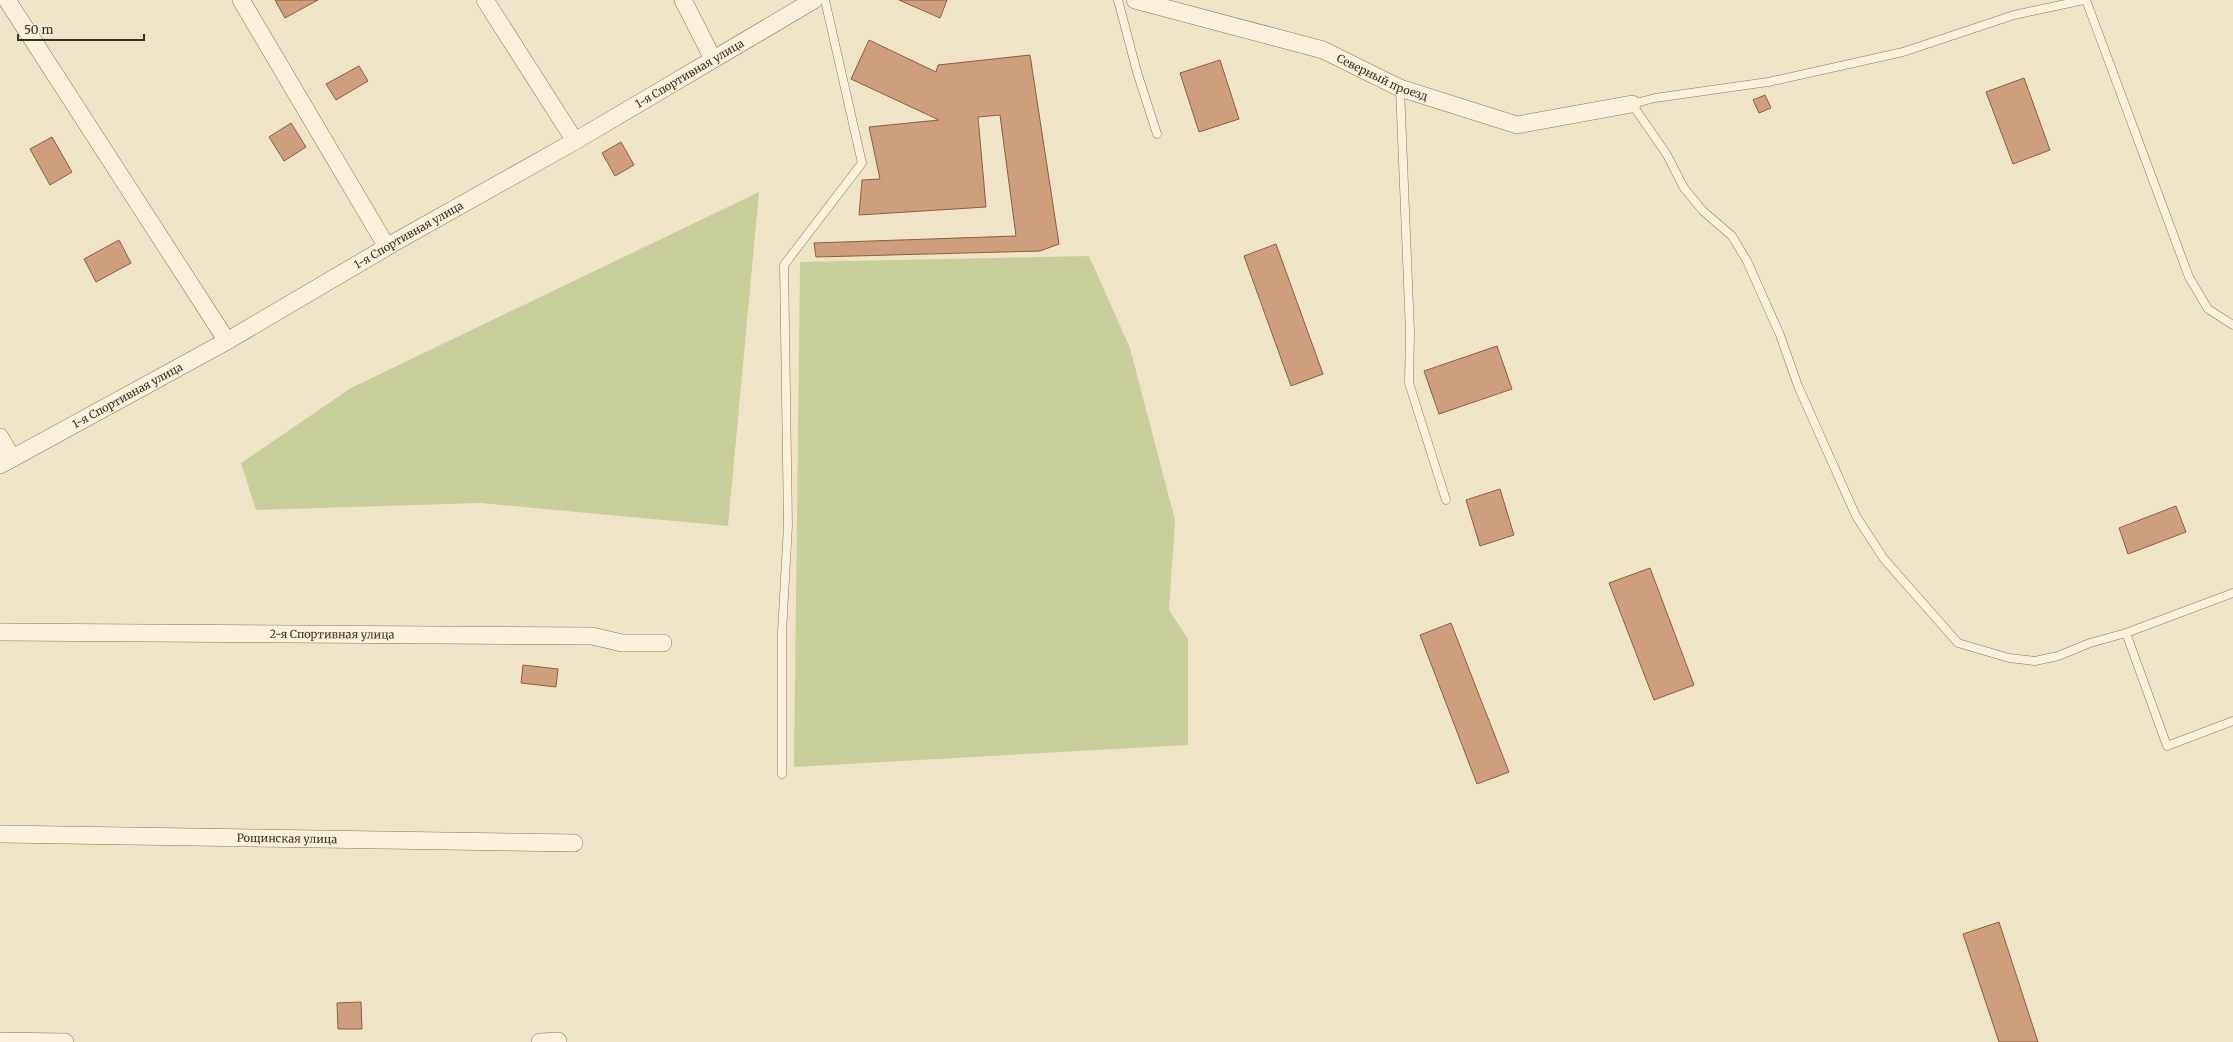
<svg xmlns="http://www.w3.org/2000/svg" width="2233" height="1042" font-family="Merriweather,serif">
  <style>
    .green { fill: #c9cf9b }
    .building { fill: #cf9f7d; stroke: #8d5f41 }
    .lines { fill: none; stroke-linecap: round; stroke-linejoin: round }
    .service-casing { stroke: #8d765c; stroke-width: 9 }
    .minor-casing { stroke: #8d765c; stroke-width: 18 }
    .service { stroke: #faf1dc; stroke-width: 8 }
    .minor { stroke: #faf1dc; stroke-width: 17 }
    .labels { text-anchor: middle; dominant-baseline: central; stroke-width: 4; stroke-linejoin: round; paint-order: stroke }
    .street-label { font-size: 11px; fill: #3d2e20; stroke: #f7eed8 }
  </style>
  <rect width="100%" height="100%" fill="#f0e4c8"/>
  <path class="green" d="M759,192L728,526L480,503L256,510L241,463L351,388Z
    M1089,256L1130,348L1175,520L1169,610L1188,639V745L794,767L800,262Z"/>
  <path class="building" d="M275,0H318L285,18Z
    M899,0H947L940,18Z
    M869,40L936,72L938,65L1030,55L1059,244L1040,251L816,257L814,243L1016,236L1000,115L978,117L986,207L859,215L862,180L880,179L869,127L939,120L851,79Z
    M1220,60L1239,119L1199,132L1180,73Z
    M359,66L368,81L336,100L326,84Z
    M2024,78L2050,150L2013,164L1986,92Z
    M1765,95L1771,108L1759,113L1753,100Z
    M291,123L306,147L284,161L269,137Z
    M52,137L72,172L50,185L30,149Z
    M621,142L634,165L615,176L602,153Z
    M119,240L131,263L96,282L84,259Z
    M1276,244L1323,374L1291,386L1244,256Z
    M1497,346L1512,389L1439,414L1424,371Z
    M1500,489L1514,535L1480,546L1466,500Z
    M2176,506L2186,532L2128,554L2119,528Z
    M1650,568L1694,685L1654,700L1609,583Z
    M1451,623L1509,772L1477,784L1420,635Z
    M523,665L558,669L556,687L521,683Z
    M1999,922L2038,1042H1999L1963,934Z
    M361,1002L362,1029H338L337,1003Z"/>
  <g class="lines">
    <g class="service-casing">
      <path id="service" d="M1118,0L1137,72L1157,134
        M2084,0L2014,15L1903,52L1768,82L1655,98L1632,104L1667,155L1684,188L1703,211L1732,236L1747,261L1780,335L1798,386L1856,516L1884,559L1958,643L2009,658L2035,661L2058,656L2090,643L2126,633L2233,593
        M2086,0L2189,277L2208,309L2233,325
        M1400,88L1410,332L1409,383L1446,500
        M2126,633L2167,746L2233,721
        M782,774V632L788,525L784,265L862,163L825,0"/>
    </g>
    <g class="minor-casing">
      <g id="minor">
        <path d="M7,0L227,341"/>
        <path d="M241,0L387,247"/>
        <path d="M485,0L575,141"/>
        <path d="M683,0L713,59"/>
        <path id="s1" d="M1135,0L1323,50L1400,88L1517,125L1632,104"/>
        <path d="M0,437L12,458"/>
        <path id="s2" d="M0,465L227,341L397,241L575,141L814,0"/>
        <path id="s3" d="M0,632L592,636L622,643H663"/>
        <path id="s4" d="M0,834L574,843"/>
        <path d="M0,1041L65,1042"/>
        <path d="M540,1042L558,1041"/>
      </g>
    </g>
    <use href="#service" class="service"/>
    <use href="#minor" class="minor"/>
  </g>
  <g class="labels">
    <g class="street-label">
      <text stroke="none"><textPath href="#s2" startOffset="793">1-я Спортивная улица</textPath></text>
      <text stroke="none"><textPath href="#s1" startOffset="260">Северный проезд</textPath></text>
      <text stroke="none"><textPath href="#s2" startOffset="469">1-я Спортивная улица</textPath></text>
      <text stroke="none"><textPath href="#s2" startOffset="145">1-я Спортивная улица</textPath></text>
      <text stroke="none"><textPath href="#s3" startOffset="332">2-я Спортивная улица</textPath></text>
      <text stroke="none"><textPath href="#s4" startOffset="287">Рощинская улица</textPath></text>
    </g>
  </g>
  <path d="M18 34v6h126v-6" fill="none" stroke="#3d2e20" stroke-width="2"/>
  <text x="24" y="34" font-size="12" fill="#3d2e20" stroke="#f7eed8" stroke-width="3" paint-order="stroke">50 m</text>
</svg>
